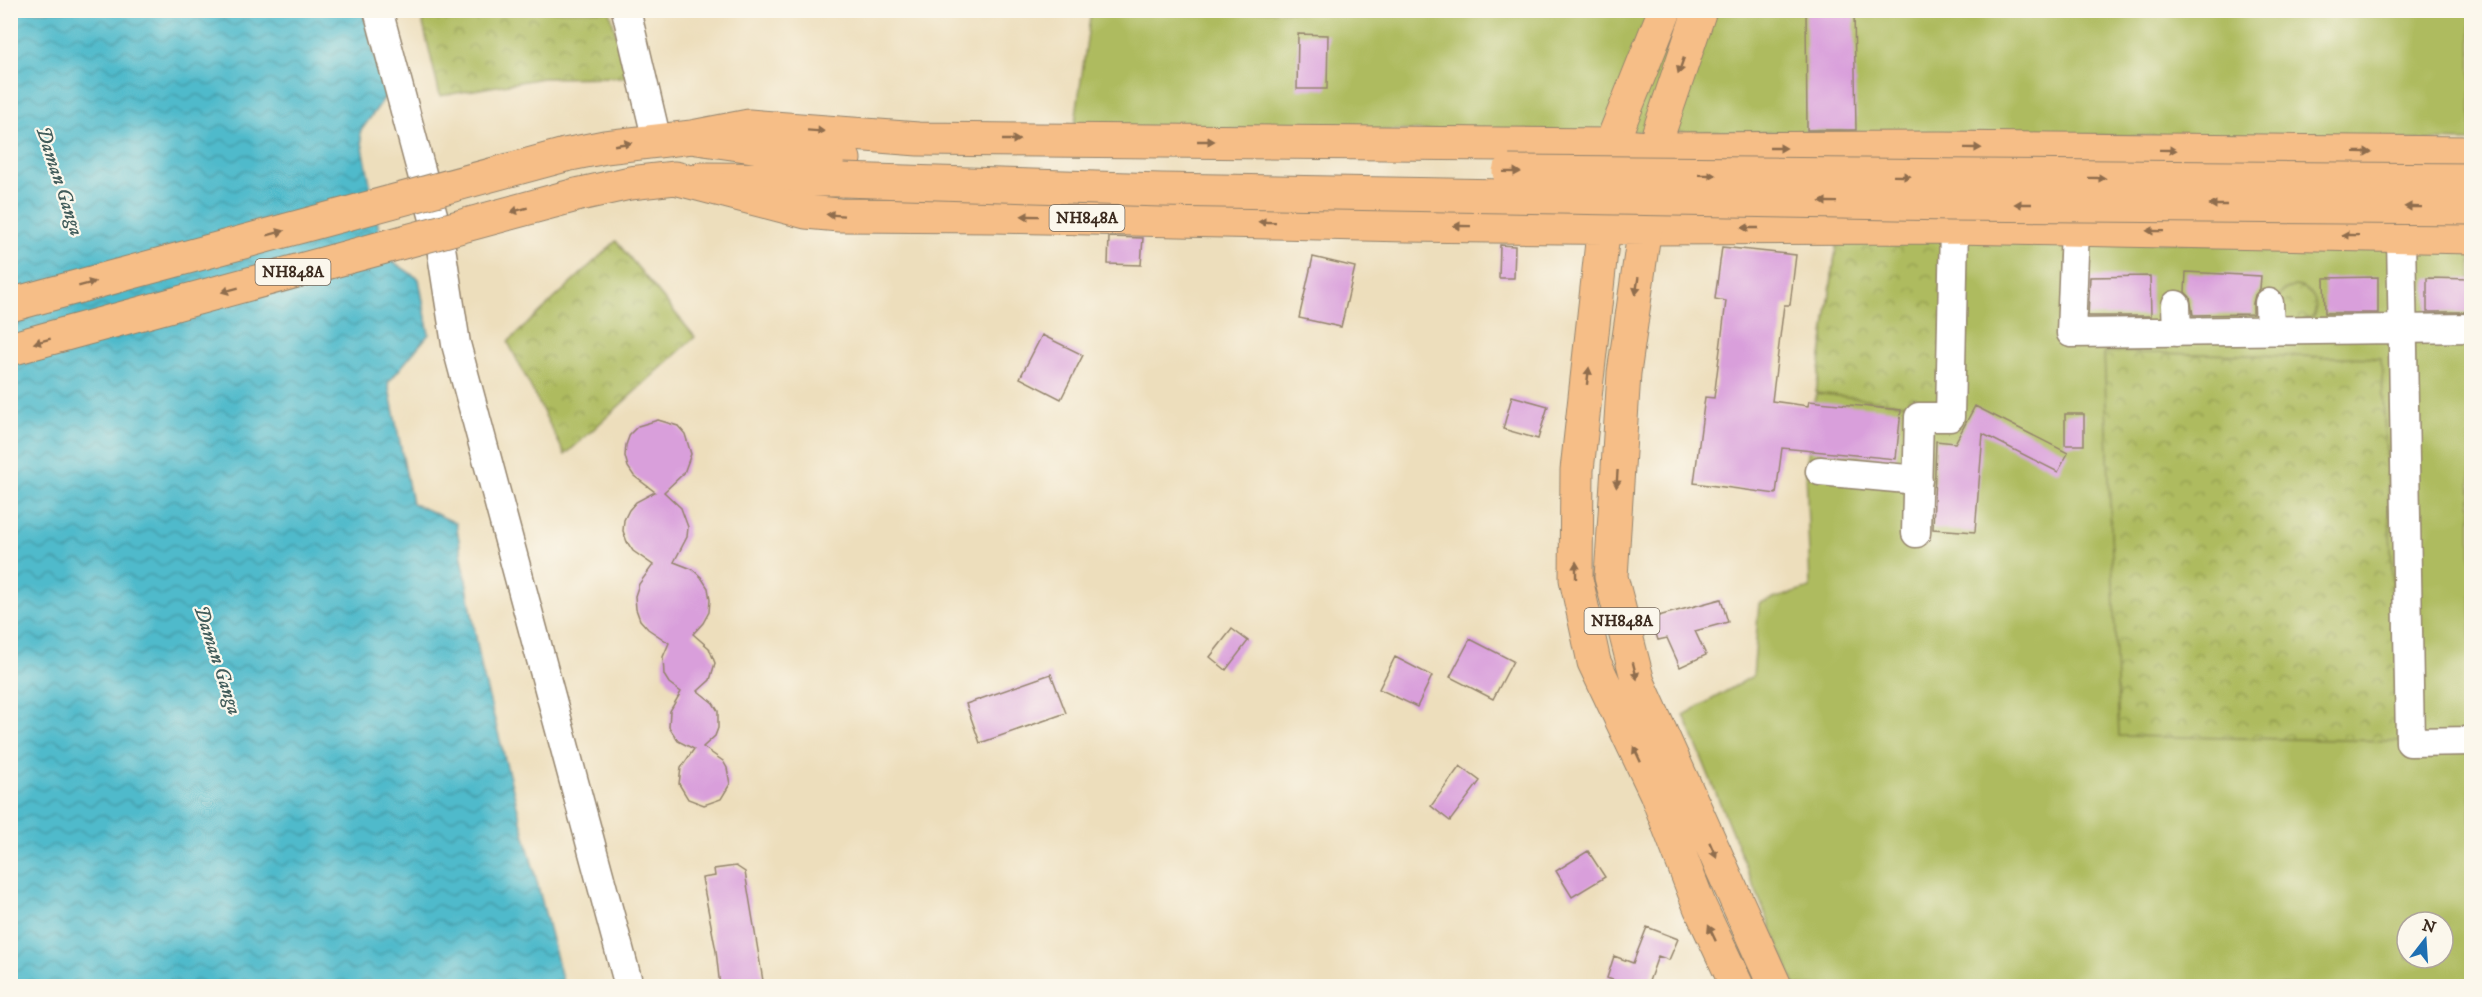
<svg xmlns="http://www.w3.org/2000/svg" width="2482" height="997" font-family="'IM FELL DW Pica',serif">
  <style>
    .grass { fill: #aebb5e; stroke: #74723e; stroke-width: 1.5; fill-rule: evenodd }
    .park { fill: url(#park-crowns); stroke: #74723e; stroke-width: 1.5 }
    .water { fill: url(#water-waves); stroke: #457274; stroke-width: 1.5 }
    .building { fill: #d99fdb }
    .lines { fill: none; stroke-linecap: round; stroke-linejoin: round }
    .minor-casing { stroke: #94846d; stroke-width: 31 }
    .major-casing { stroke: #94846d; stroke-width: 35 }
    .highway-casing { stroke: #94846d; stroke-width: 35 }
    .minor { stroke: #fff; stroke-width: 28 }
    .major { stroke: #f6be87; stroke-width: 33 }
    .highway { stroke: #f6be87; stroke-width: 33 }
    .major-bridge-casing { stroke: #94846d; stroke-width: 35; stroke-linecap: butt }
    .highway-bridge-casing { stroke: #94846d; stroke-width: 35; stroke-linecap: butt }
    .major-bridge { stroke: #f6be87; stroke-width: 33 }
    .highway-bridge { stroke: #f6be87; stroke-width: 33 }
    .oneway { fill: #8f6d4d }
    .labels { text-anchor: middle; dominant-baseline: central; stroke-width: 4.5; stroke-linejoin: round; paint-order: stroke }
    .shield { fill: #fbf7ec; stroke: #75685c; stroke-width: 1.5 }
    .shield-label { font-size: 16px; font-weight: bold; fill: #3b2a1e }
    .water-label { font-size: 20px; font-style: italic; fill: #425c5b; stroke: #fbf7ec }
  </style>
  <defs>
    <pattern id="park-crowns" width="20" height="18" patternUnits="userSpaceOnUse" patternTransform="scale(1.5)"><rect width="20" height="18" fill="#aebb5e"/><path d="M2 6a3 3 0 1 1 6 0M12 15a3 3 0 1 1 6 0" fill="none" stroke="#8f984d"/></pattern>
    <pattern id="water-waves" width="16" height="10" patternUnits="userSpaceOnUse" patternTransform="scale(1.5)"><rect width="16" height="10" fill="#4fbacb"/><path d="M0 5q4-4 8 0t8 0" fill="none" stroke="#4397a4"/></pattern>
  </defs>
  <rect width="100%" height="100%" fill="#fbf7ec"/>
  <filter id="ink" filterUnits="userSpaceOnUse"><feTurbulence type="fractalNoise" baseFrequency=".0167" numOctaves="2"/><feDisplacementMap in="SourceGraphic" scale="12" xChannelSelector="R" yChannelSelector="G"/><feConvolveMatrix kernelMatrix="1 2 1 2 8 2 1 2 1" color-interpolation-filters="sRGB"/></filter>
  <filter id="wash" filterUnits="userSpaceOnUse"><feTurbulence type="fractalNoise" baseFrequency=".008" numOctaves="4" result="noise"/><feDisplacementMap in="SourceGraphic" scale="24" xChannelSelector="R" yChannelSelector="G"/><feGaussianBlur stdDeviation="1.35" result="paint"/><feColorMatrix in="noise" values="0 0 0 0 0 0 0 0 0 0 0 0 0 0 0 0 0 1.4 0 .05"/><feComposite in="paint" operator="in"/></filter>
  <g filter="url(#wash)">
    <rect width="100%" height="100%" fill="#eddebc"/>
    <path class="grass" d="M1091,11H2471V141L1933,133L1074,129Z
      M1838,234L2471,249V986H1795L1684,715L1753,676L1759,603L1810,588L1806,468ZM2407,922H2443V958H2407Z"/>
    <path class="park" d="M420,11H610L627,77L542,78L440,96Z
      M1838,234L1946,237L1956,410L1816,393Z
      M616,241L695,337L565,455L508,342Z
      M2295,286C2312,288 2320,302 2313,317L2288,324L2276,301L2284,290Z
      M2104,352L2381,358L2401,741L2119,736Z"/>
    <path class="water" d="M10,11H363L385,97L360,132L384,256L419,279L429,334L388,383L412,503L456,523L482,671L564,986H11Z"/>
    <g id="blocks">
      <path class="building" d="M1806,10H1854L1856,130H1807Z
        M1298,34L1328,35L1327,89H1297Z
        M1109,237L1143,238L1141,265L1108,264Z
        M1500,245L1515,246L1514,278H1499Z
        M1722,247L1796,255L1790,305H1784L1772,401L1808,406L1809,401L1901,410L1896,459L1782,448L1776,494L1694,483L1705,397L1714,398L1726,301L1715,299Z
        M1313,257L1355,267L1341,327L1299,318Z
        M2186,272L2261,276L2260,289L2255,295L2253,303V314L2193,315L2190,297L2185,292Z
        M2150,276L2151,316H2088L2090,277Z
        M2378,277V313H2325L2324,278Z
        M2427,278L2472,279V312H2427Z
        M1042,335L1083,355L1061,399L1020,378Z
        M1512,396L1548,406L1538,439L1503,429Z
        M1975,406L2068,453L2058,472L1983,434L1975,532L1933,529L1936,441L1955,443Z
        M2065,414H2084V445H2065Z
        M658,420L678,426L685,434L691,454L684,473L664,492L681,508L688,527L687,537L674,562L692,569L701,577L708,588L710,600L709,612L703,623L693,634L709,648L715,663L710,680L698,691L713,703L718,711V728L715,736L703,747L723,761L727,768L730,784L721,799L704,805L688,799L679,784L681,768L694,749L678,741L669,727L670,711L681,692L669,683L664,675L663,657L669,643L648,629L640,620L636,609L635,596L639,584L653,565L633,551L627,542L623,531L624,520L629,510L636,502L655,492L634,476L628,467L625,456L626,445L630,434L638,426Z
        M1721,599L1728,622L1695,631L1706,655L1680,667L1667,638L1658,640L1651,618Z
        M1232,629L1248,641L1226,670L1210,657Z
        M1470,639L1513,661L1493,699L1450,677Z
        M1395,657L1432,676L1417,707L1379,689Z
        M1051,674L1066,713L980,743L966,704Z
        M1460,766L1480,781L1450,821L1431,806Z
        M1588,851L1605,877L1572,897L1556,871Z
        M736,866L745,872L764,987H720L716,951L702,878L715,876L714,869Z
        M1647,927L1678,939L1669,960L1658,956L1647,987H1632L1607,978L1614,956L1633,963Z"/>
    </g>
  </g>
  <g filter="url(#ink)">
    <use href="#blocks" fill-opacity="0" stroke="#94846d" stroke-width="1.5"/>
    <g class="lines">
      <g class="minor-casing">
        <path id="minor" d="M378,10L440,241L456,344L629,986
          M626,10L657,141
          M2075,229L2071,333L2472,328
          M2401,236L2410,742L2472,741
          M2269,303L2270,330
          M2176,305L2177,332
          M1820,471L1918,480
          M1916,533L1919,417H1950L1954,227"/>
      </g>
      <g class="major-casing">
        <path id="major" d="M1700,10L1659,132L1656,149L1941,148L2472,153
          M697,138L844,159
          M1614,145L1616,132L1665,10
          M701,179L843,180
          M1646,228L1954,227L2472,237"/>
      </g>
      <g class="highway-casing">
        <path id="highway" d="M565,155L605,147L692,137L749,126L918,139L1614,145L1656,149L1624,373L1611,577L1638,682L1775,986
          M576,195L630,183L675,178L806,212L839,215L995,216L1406,225L1646,228
          M1606,206L1577,470L1576,579L1594,662L1656,793L1700,907L1737,986"/>
      </g>
      <use href="#minor" class="minor"/>
      <use href="#major" class="major"/>
      <use href="#highway" class="highway"/>
      <g class="major-bridge-casing">
        <path id="major-bridge" d="M1509,172L2472,180
          M843,180L1161,190L1951,204L2472,208"/>
      </g>
      <g class="highway-bridge-casing">
        <path id="highway-bridge" d="M10,305L565,155
          M10,349L576,195"/>
      </g>
      <use href="#major-bridge" class="major-bridge"/>
      <use href="#highway-bridge" class="highway-bridge"/>
    </g>
    <defs><path id="oneway-solid" d="M-6-.8H1V-3.2L6.5 0L1 3.2V.8H-6Z" transform="scale(1.5)"/></defs>
    <g class="oneway">
      <use href="#oneway-solid" transform="translate(1681 66) rotate(109)"/>
      <use href="#oneway-solid" transform="translate(816 131) rotate(4)"/>
      <use href="#oneway-solid" transform="translate(1011 140)"/>
      <use href="#oneway-solid" transform="translate(1206 141)"/>
      <use href="#oneway-solid" transform="translate(623 144) rotate(-8)"/>
      <use href="#oneway-solid" transform="translate(1778 148)"/>
      <use href="#oneway-solid" transform="translate(1973 148) rotate(1)"/>
      <use href="#oneway-solid" transform="translate(2168 150) rotate(1)"/>
      <use href="#oneway-solid" transform="translate(2363 152) rotate(1)"/>
      <use href="#oneway-solid" transform="translate(1512 172) rotate(1)"/>
      <use href="#oneway-solid" transform="translate(1707 175) rotate(1)"/>
      <use href="#oneway-solid" transform="translate(1902 176) rotate(1)"/>
      <use href="#oneway-solid" transform="translate(2097 178) rotate(1)"/>
      <use href="#oneway-solid" transform="translate(1828 202) rotate(-179)"/>
      <use href="#oneway-solid" transform="translate(2023 204) rotate(-180)"/>
      <use href="#oneway-solid" transform="translate(2218 205) rotate(-180)"/>
      <use href="#oneway-solid" transform="translate(2413 207) rotate(-179)"/>
      <use href="#oneway-solid" transform="translate(519 210) rotate(165)"/>
      <use href="#oneway-solid" transform="translate(835 215) rotate(-176)"/>
      <use href="#oneway-solid" transform="translate(1030 216) rotate(-179)"/>
      <use href="#oneway-solid" transform="translate(1267 222) rotate(-179)"/>
      <use href="#oneway-solid" transform="translate(1462 226) rotate(-179)"/>
      <use href="#oneway-solid" transform="translate(1750 228) rotate(180)"/>
      <use href="#oneway-solid" transform="translate(2155 231) rotate(-179)"/>
      <use href="#oneway-solid" transform="translate(276 233) rotate(-15)"/>
      <use href="#oneway-solid" transform="translate(2350 235) rotate(-179)"/>
      <use href="#oneway-solid" transform="translate(87 284) rotate(-15)"/>
      <use href="#oneway-solid" transform="translate(1637 286) rotate(99)"/>
      <use href="#oneway-solid" transform="translate(230 290) rotate(165)"/>
      <use href="#oneway-solid" transform="translate(42 341) rotate(165)"/>
      <use href="#oneway-solid" transform="translate(1588 376) rotate(-83)"/>
      <use href="#oneway-solid" transform="translate(1617 479) rotate(94)"/>
      <use href="#oneway-solid" transform="translate(1576 570) rotate(-90)"/>
      <use href="#oneway-solid" transform="translate(1635 671) rotate(76)"/>
      <use href="#oneway-solid" transform="translate(1637 754) rotate(-115)"/>
      <use href="#oneway-solid" transform="translate(1713 850) rotate(66)"/>
      <use href="#oneway-solid" transform="translate(1712 933) rotate(-115)"/>
    </g>
  </g>
  <g class="labels">
    <g class="shield">
      <rect x="1049.5" y="205" width="75" height="26" rx="4.5"/>
      <rect x="255.5" y="259" width="75" height="26" rx="4.5"/>
      <rect x="1584.5" y="608" width="75" height="26" rx="4.5"/>
    </g>
    <g class="shield-label">
      <text x="1087" y="218">NH848A</text>
      <text x="293" y="272">NH848A</text>
      <text x="1622" y="621">NH848A</text>
    </g>
    <g class="water-label">
      <text transform="translate(59 181) rotate(72)">Daman Ganga</text>
      <text transform="translate(217 660) rotate(72)">Daman Ganga</text>
    </g>
  </g>
  <rect width="2482" height="997" fill="none" stroke="#fbf7ec" stroke-width="36"/>
  <g transform="translate(2425 940) rotate(17)"><circle r="28" fill="#fbf7ec" stroke="#aea59a" stroke-width="1.5"/>
  <path d="M0-4.5L10 22L0 15L-10 22Z" fill="#1f6fb2"/>
  <text y="-9" font-size="16" font-weight="bold" text-anchor="middle" fill="#3b2a1e">N</text>
  </g>
</svg>
